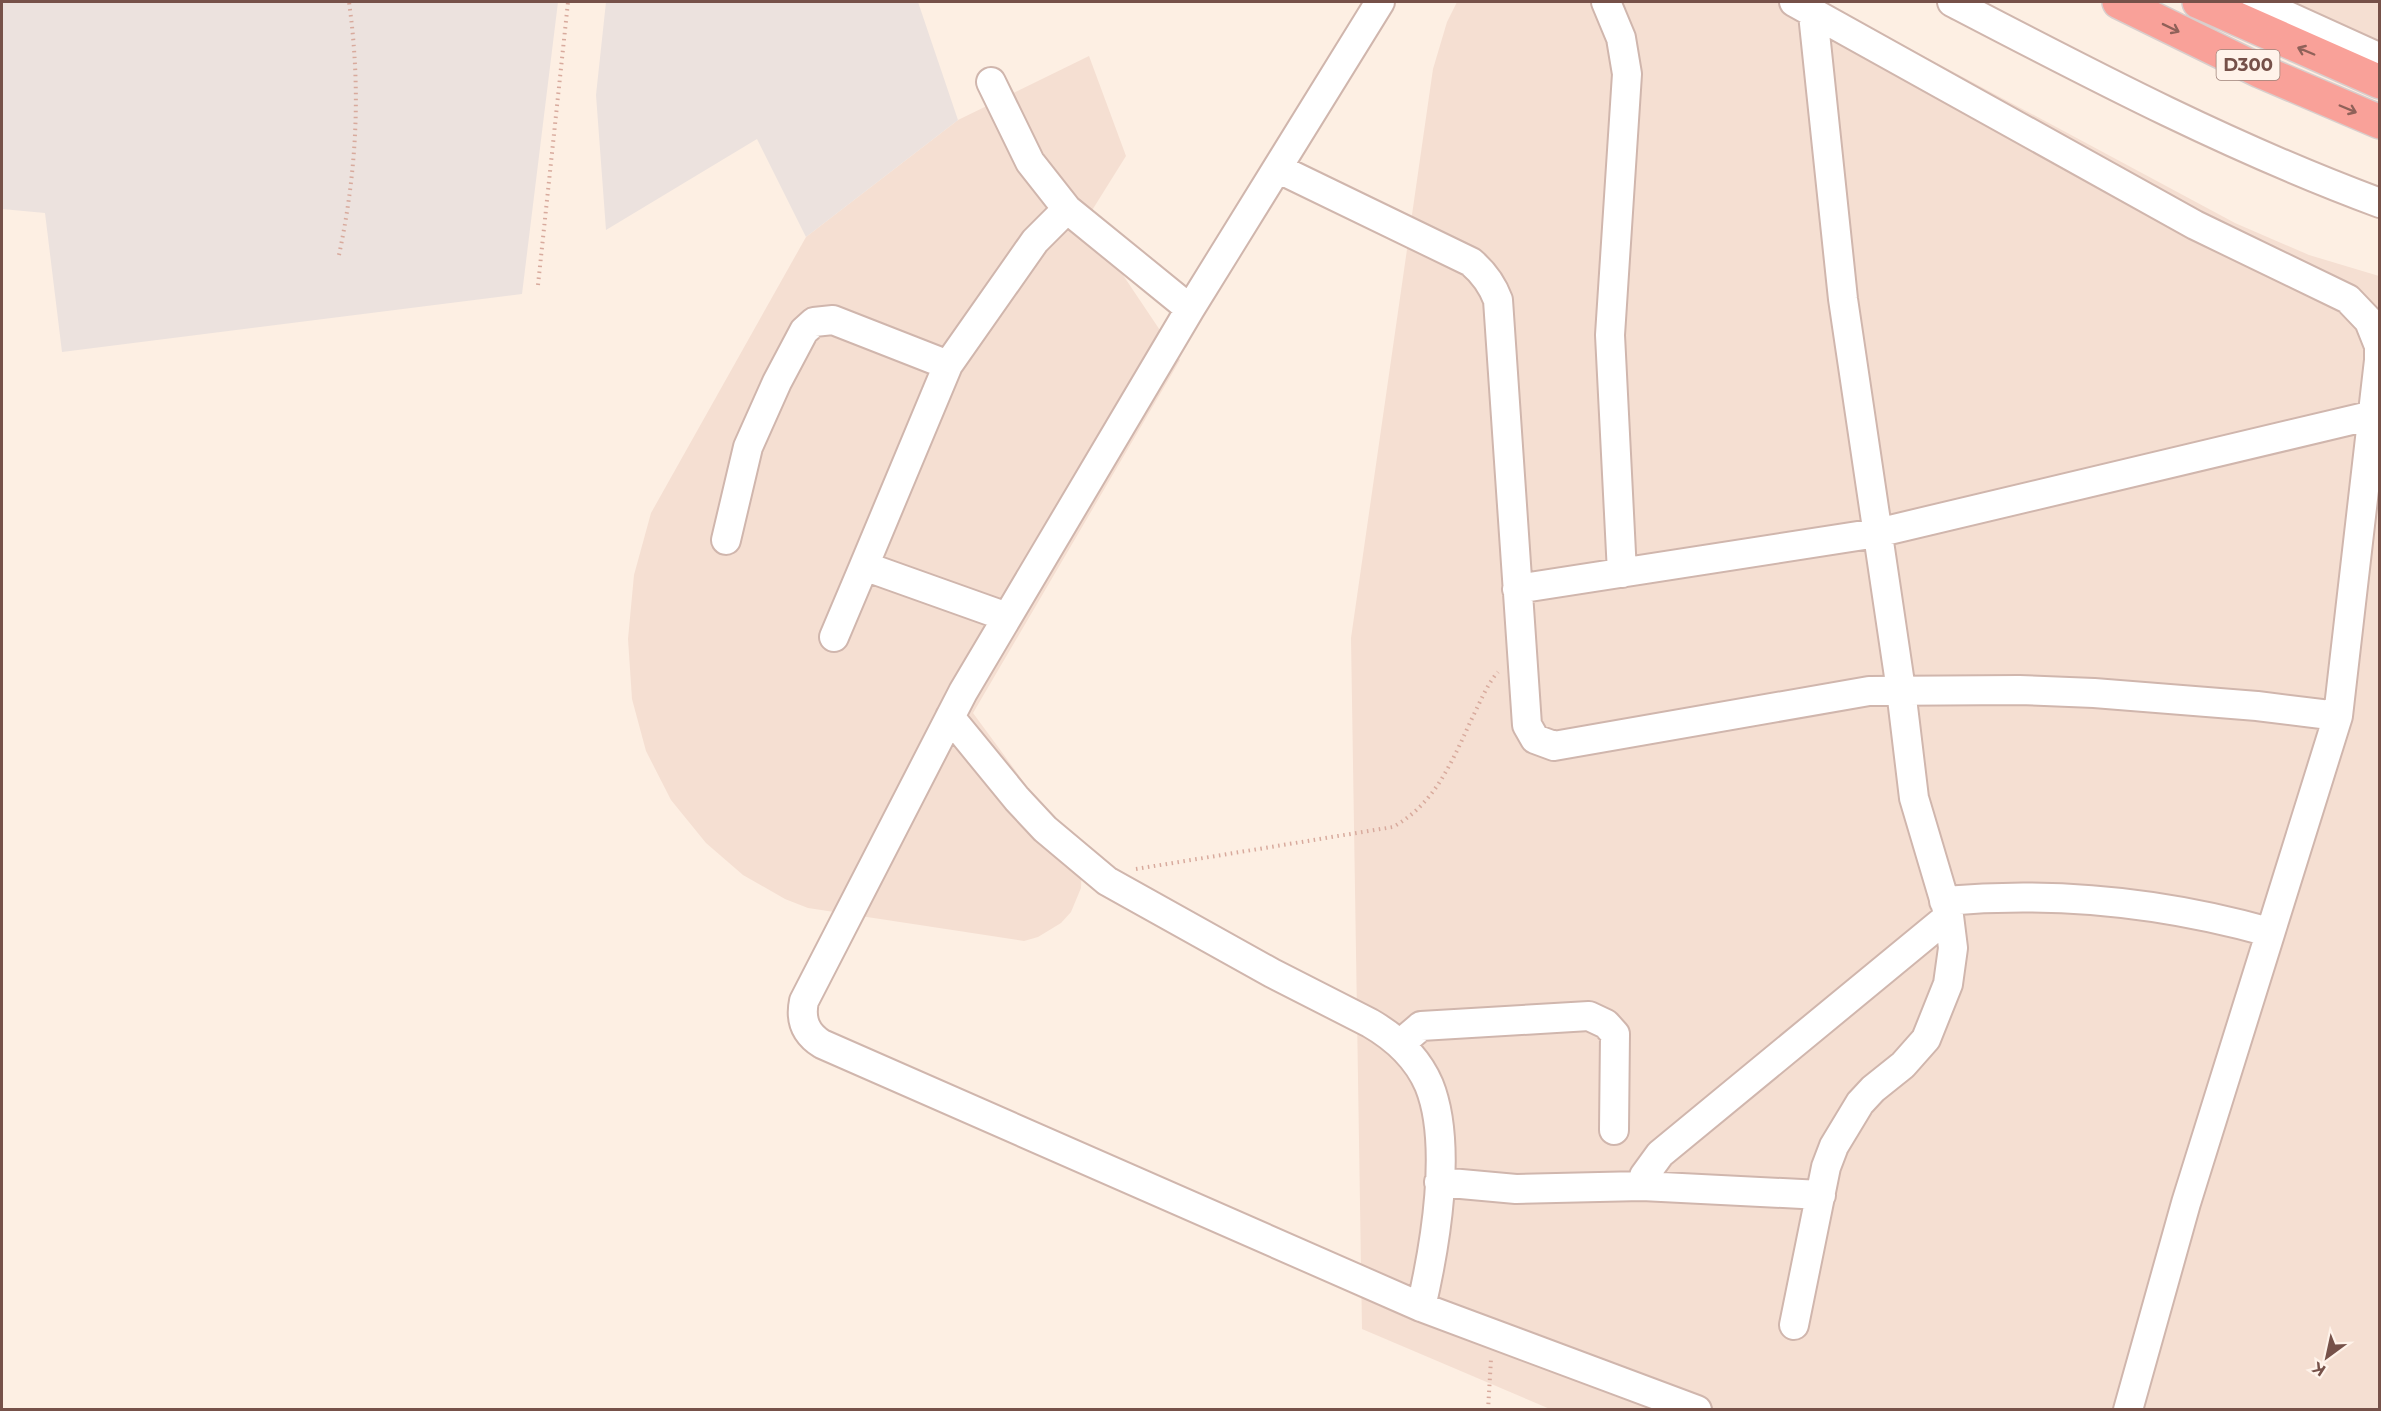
<svg xmlns="http://www.w3.org/2000/svg" width="2381" height="1411" font-family="Montserrat,sans-serif">
  <style>
    .residential { fill: #f5dfd2 }
    .industrial { fill: #ece2de }
    .lines { fill: none; stroke-linecap: round; stroke-linejoin: round }
    .minor-casing { stroke: #d0b6ad; stroke-width: 32 }
    .highway-casing { stroke: #d9cecc; stroke-width: 36 }
    .path { stroke: #d8aa9d; stroke-width: 4; stroke-dasharray: 1.5 4.5; stroke-linecap: butt }
    .minor { stroke: #fff; stroke-width: 28 }
    .highway { stroke: #f9a199; stroke-width: 33 }
    .oneway { stroke: #906159 }
    .labels { text-anchor: middle; dominant-baseline: central; stroke-width: 4.5; stroke-linejoin: round; paint-order: stroke }
    .shield { fill: #fff3ea; stroke: #9f8279; stroke-width: 1.5 }
    .shield-label { font-size: 18px; font-weight: bold; fill: #765149 }
  </style>
  <rect width="100%" height="100%" fill="#fdefe3"/>
  <path class="residential" d="M1457,2H1823L2235,223L2309,255L2379,276V1409H1550L1362,1329L1351,638L1433,69L1447,22Z
    M2231,2H2379V68Z
    M1089,56L1126,156L1086,220L1180,360L973,713L1082,861L1081,888L1071,912L1061,923L1038,937L1024,941L808,908L785,899L743,875L706,843L671,800L646,751L632,699L628,639L634,575L651,513L806,237L958,120Z"/>
  <path class="industrial" d="M2,2H558L522,294L62,352L45,213L2,209Z
    M606,2H918L958,120L806,237L757,139L606,230L596,95Z"/>
  <g class="lines">
    <g class="minor-casing">
      <path id="minor" d="M1380,2L1190,309L963,692L804,1001C800,1020 806,1034 822,1044L1421,1307L1697,1410
        M1606,2L1621,38L1627,74L1610,335L1622,573
        M1794,2L2195,225L2348,299L2369,321L2379,346V360L2338,716L2186,1203L2128,1410
        M1952,2C2092,75 2231,148 2380,203
        M2257,2L2380,58
        M991,82L1030,162L1067,209L1190,309
        M1279,169L1471,262C1484,273 1492,284 1498,300L1527,725L1535,739L1554,746L1869,691L2019,690L2094,693L2257,706L2338,716
        M726,540L748,447L777,382L804,331L814,322L833,320L948,365
        M1517,589L1877,533L2373,415
        M1007,617L864,566L948,365L1035,241L1067,209
        M834,637L864,566
        M950,717L1017,799L1045,829L1107,881L1272,973L1370,1023C1396,1038 1417,1057 1429,1085C1453,1144 1435,1247 1421,1307
        M1944,901C2055,891 2162,902 2269,932
        M1400,1044L1421,1026L1589,1016L1606,1024L1615,1034L1614,1130
        M1439,1182L1516,1189L1642,1186L1821,1195
        M1642,1186L1644,1176L1660,1154L1949,916
        M1794,1325L1826,1167L1834,1146L1860,1103L1873,1089L1903,1065L1926,1039L1948,984L1953,948L1949,916L1914,798L1901,690L1843,299L1813,14"/>
    </g>
    <g class="highway-casing">
      <path id="highway" d="M2119,2L2260,71L2380,122
        M2199,2L2380,82"/>
    </g>
    <path class="path" d="M339,255C357,170 361,88 349,2
      M538,285L568,2
      M1136,869L1393,827C1438,802 1454,756 1475,712C1482,698 1488,683 1498,672
      M1488,1410L1491,1359"/>
    <use href="#minor" class="minor"/>
    <use href="#highway" class="highway"/>
  </g>
  <defs><path id="oneway-shaft" d="M-6 0H5M1.5-3L5.5 0L1.5 3" fill="none" stroke-width="1.6" stroke-linecap="round" stroke-linejoin="round" transform="scale(1.5)"/></defs>
  <g class="oneway">
    <use href="#oneway-shaft" transform="translate(2171 28) rotate(26)"/>
    <use href="#oneway-shaft" transform="translate(2306 51) rotate(-157)"/>
    <use href="#oneway-shaft" transform="translate(2348 109) rotate(23)"/>
  </g>
  <g class="labels">
    <rect class="shield" x="2216.5" y="50" width="63" height="30" rx="4.5"/>
    <g class="shield-label">
      <text x="2248" y="65">D300</text>
    </g>
  </g>
  <rect width="2381" height="1411" fill="none" stroke="#765149" stroke-width="6"/>
  <g transform="translate(2327 1357) rotate(213)" stroke="#fff3ea" stroke-width="4.5" paint-order="stroke">
  <path d="M0-4.5L10 22L0 15L-10 22Z" fill="#765149"/>
  <text y="-9" font-size="16" font-weight="bold" text-anchor="middle" fill="#765149">K</text>
  </g>
</svg>
